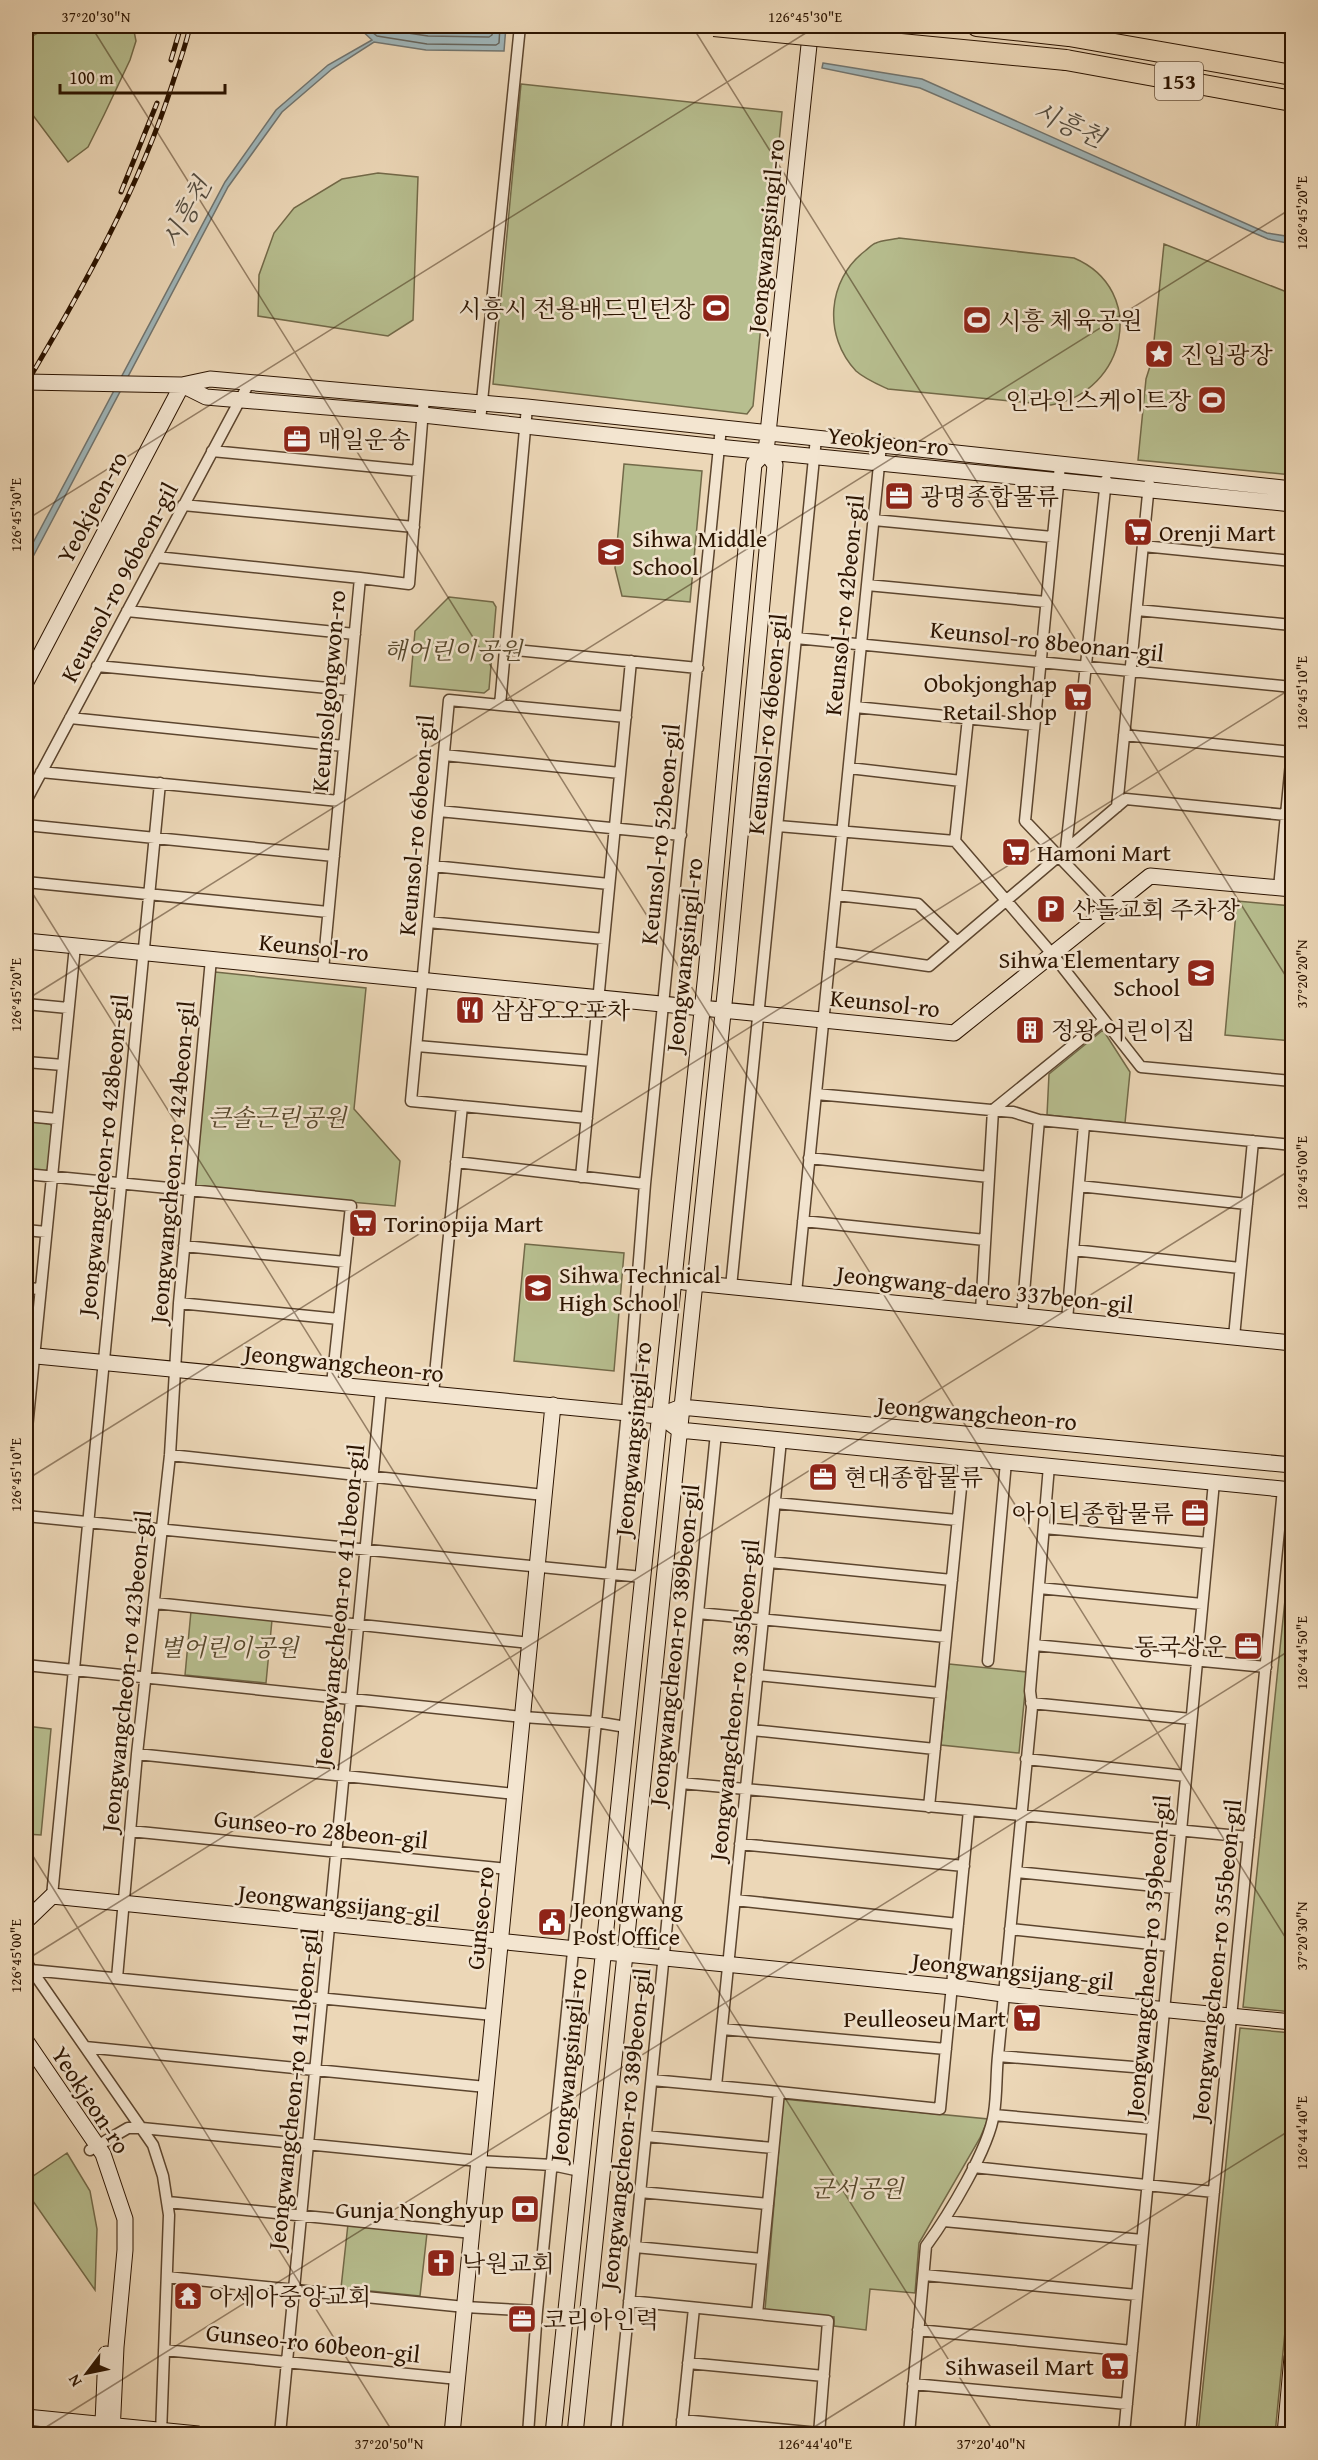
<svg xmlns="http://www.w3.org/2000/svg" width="1318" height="2460" font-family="'Gentium Book Plus','Noto Serif KR',serif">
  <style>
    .green { fill: #b7be8f; stroke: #726948; stroke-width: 1.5 }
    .water { fill: #9fb6ba; stroke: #717570; stroke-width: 1.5 }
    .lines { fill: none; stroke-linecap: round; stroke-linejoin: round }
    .shore { stroke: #66655d; stroke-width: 1.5 }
    .street-casing { stroke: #5c452e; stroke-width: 13 }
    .secondary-casing { stroke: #2c1400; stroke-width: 17 }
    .highway-casing { stroke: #2c1400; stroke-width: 22 }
    .street { stroke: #f3e5d0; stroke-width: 10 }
    .secondary { stroke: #f3e5d0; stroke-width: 15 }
    .highway { stroke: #ecd7b7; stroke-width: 20 }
    .rail-casing { stroke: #2c1400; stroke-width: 5 }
    .rail { stroke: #f3e5d0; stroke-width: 3; stroke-dasharray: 9; stroke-linecap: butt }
    .highway-bridge-casing { stroke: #2c1400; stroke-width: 22; stroke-linecap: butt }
    .highway-bridge { stroke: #ecd7b7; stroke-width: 20 }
    .ticks { fill: none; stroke: #2c1400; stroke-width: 1.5; stroke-opacity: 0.45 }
    .labels { text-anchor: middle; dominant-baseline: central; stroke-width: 5; stroke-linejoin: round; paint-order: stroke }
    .shield { fill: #f3e5d0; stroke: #68533e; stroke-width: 1.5 }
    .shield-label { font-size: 22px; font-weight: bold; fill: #2c1400 }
    .street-label { font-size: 24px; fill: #2c1400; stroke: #f3e5d0 }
    .poi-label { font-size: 24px; fill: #2c1400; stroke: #f3e5d0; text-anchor: start }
    .park-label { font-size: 24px; font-style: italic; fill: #56472b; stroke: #f3e5d0 }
    .water-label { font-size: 26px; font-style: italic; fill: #544d41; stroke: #f3e5d0 }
    .neatline { fill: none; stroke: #2c1400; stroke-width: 2 }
    .ticks-label { font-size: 15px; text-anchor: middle; fill: #2c1400 }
  </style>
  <rect width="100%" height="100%" fill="#ecd7b7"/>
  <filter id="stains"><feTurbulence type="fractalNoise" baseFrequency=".00333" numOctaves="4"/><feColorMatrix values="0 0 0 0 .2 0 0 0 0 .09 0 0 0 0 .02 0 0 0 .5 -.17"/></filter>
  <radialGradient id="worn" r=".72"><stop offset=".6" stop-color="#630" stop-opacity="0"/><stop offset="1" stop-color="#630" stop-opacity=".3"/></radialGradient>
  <path class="green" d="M26,26H133L136,41L130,60L104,115L88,147L68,162L26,106Z
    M521,84L782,112L753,406L747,414L493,384Z
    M378,173L418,177L413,320L388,336L258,316L259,275L274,233L294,208L342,179Z
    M899,238L1074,258C1149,290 1126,392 1051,405L888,389C877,384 865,379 856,371C823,336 827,280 865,251C868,249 872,244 876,243C882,240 892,240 899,238Z
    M1164,244L1292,294V475L1138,460L1146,379L1152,360Z
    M624,464L702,471L690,602L622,596L615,568Z
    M449,597L493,602L496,607L489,689L484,693L410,686L415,631Z
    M1237,901L1292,906V1041L1225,1035Z
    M215,972L366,988L354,1109L400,1161L395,1206L193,1188Z
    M1103,1030L1130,1072L1125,1123L1047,1115L1049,1074Z
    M26,1121L50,1124L53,1128L50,1168L45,1171L26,1169Z
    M525,1244L624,1253L614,1371L514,1361Z
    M1292,1532V2012L1243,2007Z
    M191,1611L272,1620L266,1683L185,1675Z
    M949,1664L1027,1672L1019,1753L941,1745Z
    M26,1726L51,1729L41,1835L26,1834Z
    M1240,2028L1292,2033V2260L1275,2434H1198Z
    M783,2099L988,2119L980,2138L919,2243L915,2293L870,2289L866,2330L834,2326V2317L765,2310Z
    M67,2153L90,2191L97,2229L95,2290L26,2191V2181Z
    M348,2224L427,2233L420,2296L341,2288Z"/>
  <path class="water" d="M357,26H506L504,51L426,50L374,42L332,69L282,112L228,187L26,570V556L225,182L276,110L328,65L372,40Z
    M823,63L922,79L1267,233L1292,237V244L1268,239L920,88L822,68Z"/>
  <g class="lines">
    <path class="shore" d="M364,26L377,36L427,44L496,45L499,43L500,26
      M376,26L381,29L428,36L489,37L492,35L493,26
      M417,26L481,28L484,26"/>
    <g class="street-casing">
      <path id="street" d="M480,421L520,26
        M212,451L418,471
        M1060,465L1025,821L1109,909
        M183,505L414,527
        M874,520L1052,537
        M1143,546L1292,561
        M156,557L360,578
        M867,585L1046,602
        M1137,610L1292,625
        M127,611L355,634
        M796,638L1292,687
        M505,649L698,668
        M97,666L349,690
        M500,705L626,717
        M855,707L1034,725
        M70,718L344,746
        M968,718L955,841L1053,955L1141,1067L1292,1081
        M1124,735L1292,752
        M444,755L620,773
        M849,768L961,781
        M41,772L339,801
        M26,801L249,383
        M1117,807L1149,484
        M439,811L681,835
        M26,825L334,856
        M778,826L955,841
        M1066,849L1106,480
        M433,866L609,884
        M26,882L328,912
        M1279,888L1292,752
        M836,895L918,904L957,942
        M428,922L604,939
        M830,952L929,966L1126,799L1286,815
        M323,970L360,578L409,584L424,397
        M26,1004L68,1008
        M417,1046L592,1061
        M26,1062L63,1065
        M816,1094L1013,1112L1039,1120L1292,1145
        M462,1106L587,1118
        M26,1116L57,1119
        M809,1158L989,1177
        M456,1162L645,1184
        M26,1174L351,1206L332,1384
        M581,1177L631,661
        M1079,1186L1247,1204
        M803,1221L985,1240
        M26,1230L46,1232
        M184,1246L345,1262
        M1073,1250L1240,1268
        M731,1287L816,438
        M26,1288L40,1289
        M796,1293L881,445
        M179,1303L339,1319
        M981,1311L993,1110L1103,1021
        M1022,1316L1039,1120
        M1067,1320L1084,1125
        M1234,1337L1253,1141
        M433,1394L462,1106L411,1101L449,700L500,705L527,407
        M26,1438L75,946
        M170,1455L544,1495
        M775,1503L957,1520
        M26,1516L642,1577
        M1044,1528L1208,1543
        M769,1562L952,1580
        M1039,1588L1202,1604
        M155,1603L530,1643
        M698,1613L946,1637
        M1034,1645L1266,1667
        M988,1661L1006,1462
        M26,1665L523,1717L596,1722L626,1727
        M757,1675L940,1693
        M1031,1703L1191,1719
        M752,1730L935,1749
        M137,1754L515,1794
        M1026,1759L1186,1776
        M681,1783L969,1810L940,2109L779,2092L757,2314
        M929,1807L964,1458
        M969,1810L1249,1837
        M130,1831L508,1869
        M740,1844L964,1866
        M1016,1872L1175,1888
        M52,1896L160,783
        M735,1900L958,1924
        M1010,1929L1170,1946
        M26,1962L153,2145L163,2176L169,2215L161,2434
        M31,1970L493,2015
        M117,1978L137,1754L170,1455L179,1303L211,959
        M722,2029L946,2049
        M85,2047L486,2087
        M998,2056L1158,2069
        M652,2080L779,2092
        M716,2086L781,1440
        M994,2115L1152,2129
        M646,2136L773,2148
        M90,2150L128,2128H142L479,2161L552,2165L580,2171
        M973,2167L1214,2192
        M640,2192L768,2204
        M168,2202L472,2233
        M944,2221L1142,2240
        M635,2247L762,2259
        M924,2275L1137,2295
        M167,2277L465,2307L537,2311
        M629,2301L828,2321L819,2434
        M918,2330L1132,2351
        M164,2350L458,2379
        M688,2363L824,2376
        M913,2384L1127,2404
        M682,2420L819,2433
        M280,2434L381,1389
        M528,2434L537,2311L627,1412L645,1184L721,427
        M616,2434L716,1433
        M681,2434L694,2308
        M909,2434L926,2246C948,2216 989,2149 994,2113C997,2094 996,2075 998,2056L1032,1707L1030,1691L1049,1466
        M1124,2434L1214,1482
        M1190,2434L1283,1489"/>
    </g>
    <g class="secondary-casing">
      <path id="secondary" d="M26,382L182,385L210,379L527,407L1292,489
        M182,385L206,397L423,415L728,448L1292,504
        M26,682L182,385
        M26,941L954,1033L1150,876L1292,889
        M684,1282L1292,1343
        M26,1355L659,1416L681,1407L1292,1465
        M671,1424L679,1430L1292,1490
        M26,1921L52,1896L952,1987L1003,1994L1292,2022
        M26,2041L103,2154L125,2219V2250L116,2347L112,2434
        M26,2417L198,2434
        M103,2422L106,2354
        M452,2434L553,1405
        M553,2434L706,973L754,464L766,452L811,26
        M575,2434L727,975L775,465L766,452
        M1285,2434L1292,2357"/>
    </g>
    <g class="highway-casing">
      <path id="highway" d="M977,26L1069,36L1292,75
        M1066,60L1292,101"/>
    </g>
    <use href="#street" class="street"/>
    <use href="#secondary" class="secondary"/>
    <use href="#highway" class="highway"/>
    <g class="rail-casing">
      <path id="rail" d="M171,60L181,26
        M121,192L157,103
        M26,384C83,288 139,189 173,82C179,63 186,45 190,26"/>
    </g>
    <use href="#rail" class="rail"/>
    <g class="highway-bridge-casing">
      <path id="highway-bridge" d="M714,26L1066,60"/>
    </g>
    <use href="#highway-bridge" class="highway-bridge"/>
  </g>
  <path class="ticks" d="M91,26L1292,1948M692,26L1292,986M26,40L49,26M26,520L817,26M26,883L995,2434M26,1000L1292,208M26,1480L1292,688M26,1845L394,2434M26,1960L1292,1169M35,2434L1292,1649M803,2434L1292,2129"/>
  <defs>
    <g id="stadium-square" transform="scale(1.5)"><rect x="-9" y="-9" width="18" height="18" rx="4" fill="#8f2418" stroke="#f3e5d0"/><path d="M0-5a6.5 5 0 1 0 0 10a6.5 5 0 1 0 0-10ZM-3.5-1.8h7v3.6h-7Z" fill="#fff"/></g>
    <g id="sight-square" transform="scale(1.5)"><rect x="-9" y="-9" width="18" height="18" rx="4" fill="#8f2418" stroke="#f3e5d0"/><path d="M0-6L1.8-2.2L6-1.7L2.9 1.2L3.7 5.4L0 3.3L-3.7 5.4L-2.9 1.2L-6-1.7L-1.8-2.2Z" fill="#fff"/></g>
    <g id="office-square" transform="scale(1.5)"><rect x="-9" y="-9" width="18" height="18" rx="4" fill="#8f2418" stroke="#f3e5d0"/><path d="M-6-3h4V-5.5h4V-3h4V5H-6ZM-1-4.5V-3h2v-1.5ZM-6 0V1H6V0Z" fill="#fff"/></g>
    <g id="supermarket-square" transform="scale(1.5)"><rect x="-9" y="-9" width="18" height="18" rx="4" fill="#8f2418" stroke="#f3e5d0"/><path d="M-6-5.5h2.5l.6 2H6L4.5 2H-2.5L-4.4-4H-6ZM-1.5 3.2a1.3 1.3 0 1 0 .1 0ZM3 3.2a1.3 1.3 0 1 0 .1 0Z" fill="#fff"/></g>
    <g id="school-square" transform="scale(1.5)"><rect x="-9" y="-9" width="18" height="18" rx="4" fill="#8f2418" stroke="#f3e5d0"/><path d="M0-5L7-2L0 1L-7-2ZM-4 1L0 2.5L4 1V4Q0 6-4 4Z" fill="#fff"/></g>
    <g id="parking-square" transform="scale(1.5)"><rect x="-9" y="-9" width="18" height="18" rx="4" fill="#8f2418" stroke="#f3e5d0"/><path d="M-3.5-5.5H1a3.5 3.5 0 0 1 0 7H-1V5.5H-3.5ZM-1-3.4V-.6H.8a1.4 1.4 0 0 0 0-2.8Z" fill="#fff"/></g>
    <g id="restaurant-square" transform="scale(1.5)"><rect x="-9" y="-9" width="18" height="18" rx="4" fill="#8f2418" stroke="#f3e5d0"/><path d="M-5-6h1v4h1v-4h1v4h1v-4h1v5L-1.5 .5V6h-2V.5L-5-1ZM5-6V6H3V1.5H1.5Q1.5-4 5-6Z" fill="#fff"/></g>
    <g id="building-square" transform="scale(1.5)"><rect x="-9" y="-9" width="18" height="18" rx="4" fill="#8f2418" stroke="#f3e5d0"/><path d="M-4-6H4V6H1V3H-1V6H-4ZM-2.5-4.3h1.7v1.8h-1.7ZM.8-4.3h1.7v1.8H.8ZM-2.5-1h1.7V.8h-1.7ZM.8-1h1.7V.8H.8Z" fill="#fff"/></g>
    <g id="civic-square" transform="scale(1.5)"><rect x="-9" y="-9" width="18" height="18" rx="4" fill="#8f2418" stroke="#f3e5d0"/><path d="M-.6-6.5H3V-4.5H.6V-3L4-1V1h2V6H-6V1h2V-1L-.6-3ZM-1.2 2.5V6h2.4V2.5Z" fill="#fff"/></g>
    <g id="bank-square" transform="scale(1.5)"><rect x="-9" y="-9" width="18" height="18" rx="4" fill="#8f2418" stroke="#f3e5d0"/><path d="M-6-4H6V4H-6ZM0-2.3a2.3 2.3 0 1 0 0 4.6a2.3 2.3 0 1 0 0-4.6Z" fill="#fff"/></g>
    <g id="church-square" transform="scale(1.5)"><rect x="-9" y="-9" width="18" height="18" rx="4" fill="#8f2418" stroke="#f3e5d0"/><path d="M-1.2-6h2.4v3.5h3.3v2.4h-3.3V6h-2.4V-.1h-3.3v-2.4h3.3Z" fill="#fff"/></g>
    <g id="temple-square" transform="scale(1.5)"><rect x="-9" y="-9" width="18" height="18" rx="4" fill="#8f2418" stroke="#f3e5d0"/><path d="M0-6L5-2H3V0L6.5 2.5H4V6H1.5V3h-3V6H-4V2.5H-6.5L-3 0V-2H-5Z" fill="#fff"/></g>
  </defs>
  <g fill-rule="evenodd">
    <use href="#stadium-square" x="716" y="308"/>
    <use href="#stadium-square" x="977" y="320"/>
    <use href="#sight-square" x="1159" y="354"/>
    <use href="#stadium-square" x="1212" y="400"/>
    <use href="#office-square" x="297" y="439"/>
    <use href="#office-square" x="899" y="496"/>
    <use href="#supermarket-square" x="1138" y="532"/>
    <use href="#school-square" x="611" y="552"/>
    <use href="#supermarket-square" x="1078" y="697"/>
    <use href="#supermarket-square" x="1016" y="852"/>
    <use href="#parking-square" x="1051" y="909"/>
    <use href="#school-square" x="1201" y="973"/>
    <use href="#restaurant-square" x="470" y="1010"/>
    <use href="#building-square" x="1030" y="1030"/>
    <use href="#supermarket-square" x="363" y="1223"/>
    <use href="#school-square" x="538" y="1288"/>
    <use href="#office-square" x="823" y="1477"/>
    <use href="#office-square" x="1195" y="1513"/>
    <use href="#office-square" x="1248" y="1646"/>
    <use href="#civic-square" x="552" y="1922"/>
    <use href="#supermarket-square" x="1027" y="2018"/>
    <use href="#bank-square" x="525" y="2209"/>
    <use href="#church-square" x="441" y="2263"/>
    <use href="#temple-square" x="188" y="2296"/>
    <use href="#office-square" x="522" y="2319"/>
    <use href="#supermarket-square" x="1115" y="2366"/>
  </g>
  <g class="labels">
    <rect class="shield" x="1155" y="62" width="48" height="38" rx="4.5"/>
    <g class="shield-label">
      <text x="1179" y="81">153</text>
    </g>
    <g class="street-label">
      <text transform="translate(766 236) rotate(-84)">Jeongwangsingil-ro</text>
      <text transform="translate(888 441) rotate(6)">Yeokjeon-ro</text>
      <text transform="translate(92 507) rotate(-62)">Yeokjeon-ro</text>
      <text transform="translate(119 582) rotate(-62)">Keunsol-ro 96beon-gil</text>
      <text transform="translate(844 605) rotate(-84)">Keunsol-ro 42beon-gil</text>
      <text transform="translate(1047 641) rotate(6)">Keunsol-ro 8beonan-gil</text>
      <text transform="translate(328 691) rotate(-85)">Keunsolgongwon-ro</text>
      <text transform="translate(767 724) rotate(-84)">Keunsol-ro 46beon-gil</text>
      <text transform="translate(416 825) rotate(-85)">Keunsol-ro 66beon-gil</text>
      <text transform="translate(660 834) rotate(-84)">Keunsol-ro 52beon-gil</text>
      <text transform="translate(314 947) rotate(6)">Keunsol-ro</text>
      <text transform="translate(684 955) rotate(-84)">Jeongwangsingil-ro</text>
      <text transform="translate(885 1003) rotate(6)">Keunsol-ro</text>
      <text transform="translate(103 1155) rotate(-84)">Jeongwangcheon-ro 428beon-gil</text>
      <text transform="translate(172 1162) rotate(-85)">Jeongwangcheon-ro 424beon-gil</text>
      <text transform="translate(985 1289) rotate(6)">Jeongwang-daero 337beon-gil</text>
      <text transform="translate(344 1363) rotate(6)">Jeongwangcheon-ro</text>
      <text transform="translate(977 1413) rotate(5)">Jeongwangcheon-ro</text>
      <text transform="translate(633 1439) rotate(-84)">Jeongwangsingil-ro</text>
      <text transform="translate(339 1605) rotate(-84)">Jeongwangcheon-ro 411beon-gil</text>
      <text transform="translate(674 1645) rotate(-84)">Jeongwangcheon-ro 389beon-gil</text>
      <text transform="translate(126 1671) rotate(-84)">Jeongwangcheon-ro 423beon-gil</text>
      <text transform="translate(734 1700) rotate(-84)">Jeongwangcheon-ro 385beon-gil</text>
      <text transform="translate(321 1829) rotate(6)">Gunseo-ro 28beon-gil</text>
      <text transform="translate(339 1903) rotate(6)">Jeongwangsijang-gil</text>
      <text transform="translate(480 1918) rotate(-84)">Gunseo-ro</text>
      <text transform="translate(1148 1956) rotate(-85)">Jeongwangcheon-ro 359beon-gil</text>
      <text transform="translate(1216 1960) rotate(-84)">Jeongwangcheon-ro 355beon-gil</text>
      <text transform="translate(1013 1971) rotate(6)">Jeongwangsijang-gil</text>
      <text transform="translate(568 2065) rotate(-84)">Jeongwangsingil-ro</text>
      <text transform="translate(293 2089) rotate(-84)">Jeongwangcheon-ro 411beon-gil</text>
      <text transform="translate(91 2100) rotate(57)">Yeokjeon-ro</text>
      <text transform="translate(625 2129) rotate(-84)">Jeongwangcheon-ro 389beon-gil</text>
      <text transform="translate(313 2343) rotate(6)">Gunseo-ro 60beon-gil</text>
    </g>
    <g class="poi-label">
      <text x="695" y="308" text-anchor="end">시흥시 전용배드민턴장</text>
      <text x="998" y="320">시흥 체육공원</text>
      <text x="1180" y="354">진입광장</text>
      <text x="1191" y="400" text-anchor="end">인라인스케이트장</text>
      <text x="318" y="439">매일운송</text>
      <text x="920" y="496">광명종합물류</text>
      <text x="1159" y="532">Orenji Mart</text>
      <text x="632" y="538">Sihwa Middle<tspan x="632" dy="28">School</tspan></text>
      <text x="1057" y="683" text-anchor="end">Obokjonghap<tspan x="1057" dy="28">Retail Shop</tspan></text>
      <text x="1037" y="852">Hamoni Mart</text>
      <text x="1072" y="909">산돌교회 주차장</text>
      <text x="1180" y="959" text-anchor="end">Sihwa Elementary<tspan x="1180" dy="28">School</tspan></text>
      <text x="491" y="1010">삼삼오오포차</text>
      <text x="1051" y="1030">정왕 어린이집</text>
      <text x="384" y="1223">Torinopija Mart</text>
      <text x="559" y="1274">Sihwa Technical<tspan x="559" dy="28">High School</tspan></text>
      <text x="844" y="1477">현대종합물류</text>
      <text x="1174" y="1513" text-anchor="end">아이티종합물류</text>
      <text x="1227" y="1646" text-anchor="end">동국상운</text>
      <text x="573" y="1908">Jeongwang<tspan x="573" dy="28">Post Office</tspan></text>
      <text x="1006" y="2018" text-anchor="end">Peulleoseu Mart</text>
      <text x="504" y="2209" text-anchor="end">Gunja Nonghyup</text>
      <text x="462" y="2263">낙원교회</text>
      <text x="209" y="2296">아세아중앙교회</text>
      <text x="543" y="2319">코리아인력</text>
      <text x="1094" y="2366" text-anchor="end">Sihwaseil Mart</text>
    </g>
    <g class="park-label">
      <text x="453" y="650">해어린이공원</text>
      <text x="277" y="1117">큰솔근린공원</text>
      <text x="229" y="1647">별어린이공원</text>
      <text x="857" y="2188">군서공원</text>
    </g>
    <g class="water-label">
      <text transform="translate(1069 124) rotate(24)">시흥천</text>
      <text transform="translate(186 213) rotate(-62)">시흥천</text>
    </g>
  </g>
  <rect width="1318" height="2460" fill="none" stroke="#ecd7b7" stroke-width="66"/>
  <g transform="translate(87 2373) rotate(238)" stroke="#f3e5d0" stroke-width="4.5" paint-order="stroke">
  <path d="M0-4.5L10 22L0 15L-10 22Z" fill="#2c1400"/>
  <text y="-9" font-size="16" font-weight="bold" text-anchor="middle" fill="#2c1400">N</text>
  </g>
  <path d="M60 84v9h165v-9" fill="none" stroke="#2c1400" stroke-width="3"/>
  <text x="69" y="84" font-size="18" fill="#2c1400" stroke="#f3e5d0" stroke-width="4.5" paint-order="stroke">100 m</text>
  <rect x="33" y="33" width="1252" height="2394" class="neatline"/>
  <g class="ticks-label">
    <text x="96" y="22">37°20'30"N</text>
    <text x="805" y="22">126°45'30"E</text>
    <text transform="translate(1302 213) rotate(-90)" y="5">126°45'20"E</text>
    <text transform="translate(16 515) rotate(-90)" y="5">126°45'30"E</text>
    <text transform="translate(1302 693) rotate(-90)" y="5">126°45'10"E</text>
    <text transform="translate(1302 974) rotate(-90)" y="5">37°20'20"N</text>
    <text transform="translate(16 995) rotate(-90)" y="5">126°45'20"E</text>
    <text transform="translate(1302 1173) rotate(-90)" y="5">126°45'00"E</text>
    <text transform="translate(16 1475) rotate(-90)" y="5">126°45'10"E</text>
    <text transform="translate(1302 1653) rotate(-90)" y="5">126°44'50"E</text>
    <text transform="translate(1302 1936) rotate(-90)" y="5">37°20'30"N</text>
    <text transform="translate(16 1956) rotate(-90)" y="5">126°45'00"E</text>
    <text transform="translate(1302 2133) rotate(-90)" y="5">126°44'40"E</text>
    <text x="389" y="2449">37°20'50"N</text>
    <text x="815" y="2449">126°44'40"E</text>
    <text x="991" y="2449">37°20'40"N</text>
  </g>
  <rect width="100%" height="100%" filter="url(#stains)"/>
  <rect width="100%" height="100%" fill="url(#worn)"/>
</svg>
